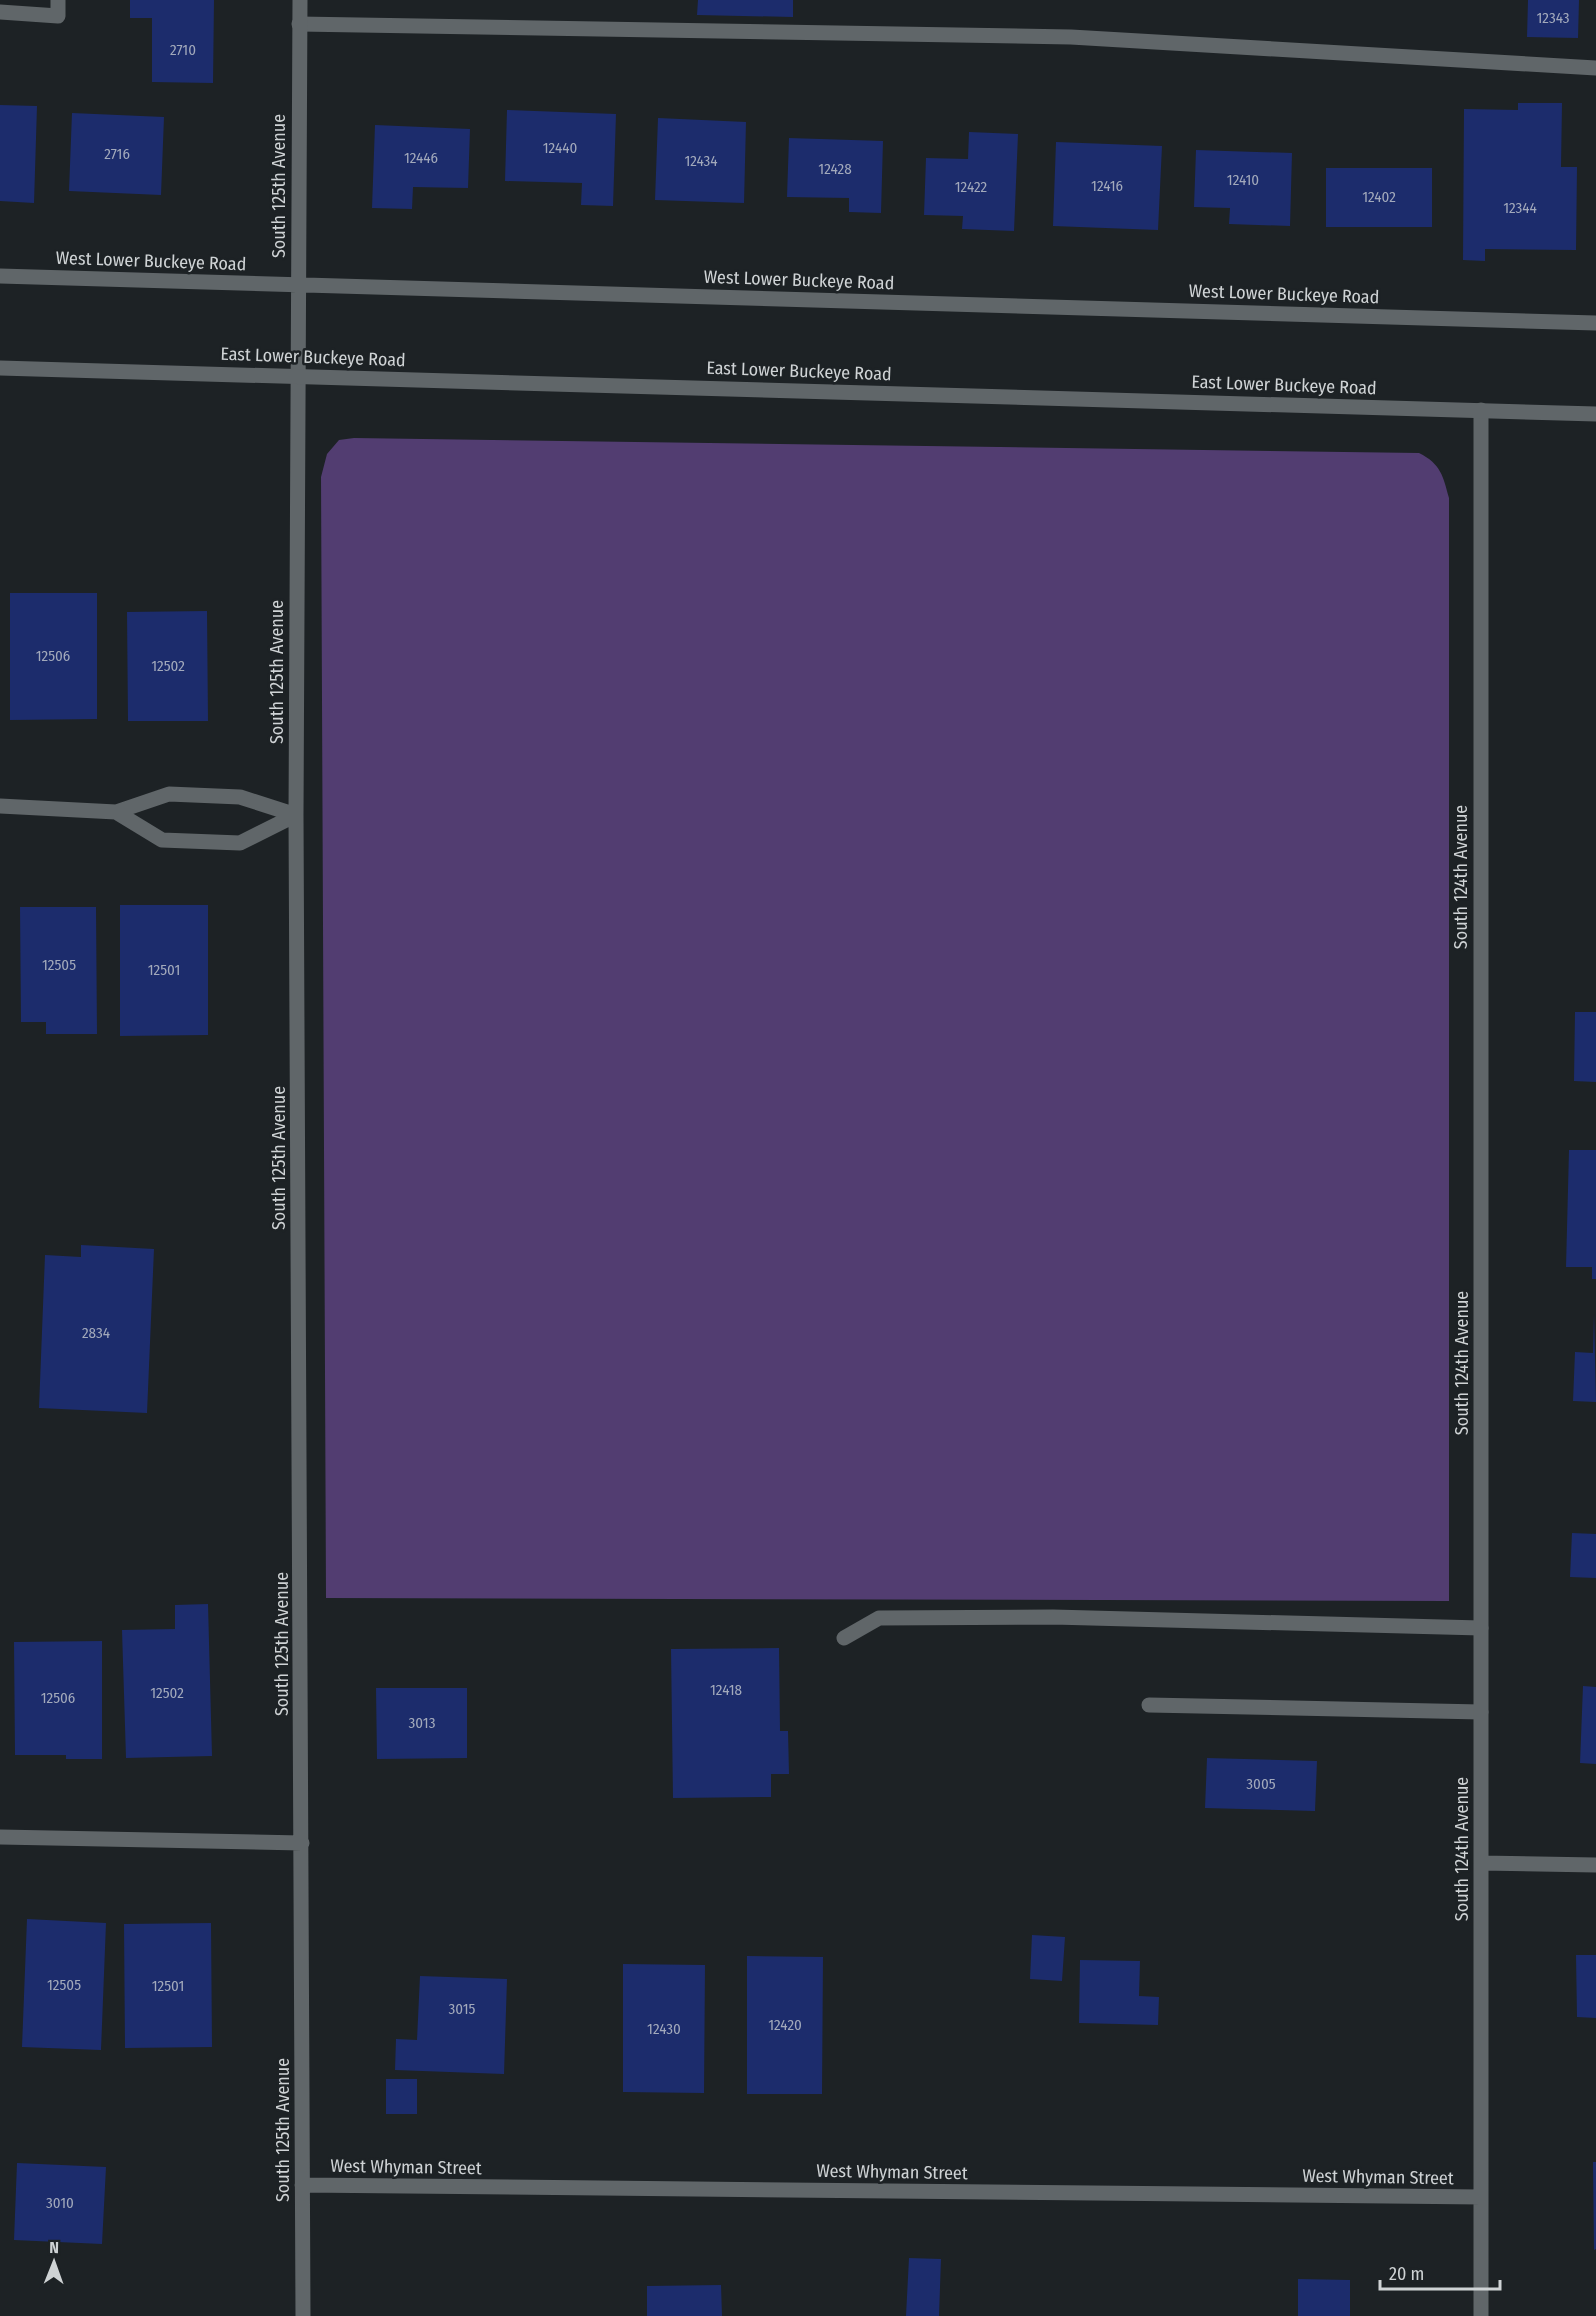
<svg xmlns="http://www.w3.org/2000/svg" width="1596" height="2316" font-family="'Fira Sans Condensed',sans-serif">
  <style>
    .green { fill: #523d71 }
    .building { fill: #1c2c6c }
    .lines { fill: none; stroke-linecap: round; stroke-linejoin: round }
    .service { stroke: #606669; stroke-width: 15 }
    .minor { stroke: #606669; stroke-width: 15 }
    .secondary { stroke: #606669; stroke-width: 15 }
    .labels { text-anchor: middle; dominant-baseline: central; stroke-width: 5; stroke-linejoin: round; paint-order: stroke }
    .number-label { font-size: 15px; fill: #a2a9bb }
    .street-label { font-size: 18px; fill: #cfd3d5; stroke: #1d2225 }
  </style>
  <rect width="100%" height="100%" fill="#1d2225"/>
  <path class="green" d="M354,438L1419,453C1441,464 1443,476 1449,498V1601L326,1598L321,477L327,454L339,440Z"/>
  <path class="building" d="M130,0H214L213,83L152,82V18H130Z
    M698,0H793V17L697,15Z
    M1528,0H1579L1578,38L1527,37Z
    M1518,103H1562L1561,167H1577L1576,250L1485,249V261L1463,260L1464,109L1518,110Z
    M0,105L37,106L34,203L0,201Z
    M507,110L616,114L613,206L581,205L582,183L505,181Z
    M72,113L164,117L161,195L69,191Z
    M658,118L746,122L744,203L655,200Z
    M375,125L470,129L468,188L413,187L412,209L372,208Z
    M969,132L1018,134L1014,231L962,229L963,216L924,215L926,158L968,159Z
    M789,138L883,141L881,213L849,212V198L787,197Z
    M1056,142L1162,146L1158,230L1053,226Z
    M1196,150L1292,153L1290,226L1229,224L1230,208L1194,207Z
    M1326,168H1432V227H1326Z
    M10,593H97V719L10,720Z
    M207,611L208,721H128L127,612Z
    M120,905H208V1035L120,1036Z
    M20,907H96L97,1034H46V1022H21Z
    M1575,1012H1596V1082L1574,1081Z
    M1569,1150H1596V1279H1592V1267H1566Z
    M81,1245L154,1249L147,1413L39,1408L45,1255L81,1257Z
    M1594,1314L1596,1402L1573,1401L1575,1352L1593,1353Z
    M1572,1533L1596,1534V1578L1570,1577Z
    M208,1604L212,1756L126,1758L122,1630L175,1629V1605Z
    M102,1641V1759H66V1755H15L14,1642Z
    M779,1648L780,1731H788L789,1774H771V1797L673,1798L671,1649Z
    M1583,1686L1596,1687V1764L1580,1763Z
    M376,1688H467V1758L377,1759Z
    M1207,1758L1317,1761L1315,1811L1205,1808Z
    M27,1919L106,1923L101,2050L22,2047Z
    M211,1923L212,2047L125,2048L124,1924Z
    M1032,1935L1065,1937L1062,1981L1030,1979Z
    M1576,1955H1596V2018L1577,2017Z
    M747,1956L823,1957L822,2094H747Z
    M1080,1960L1140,1961L1139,1996L1159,1997L1158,2025L1079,2023Z
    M623,1964L705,1965L704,2093L623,2092Z
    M420,1976L507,1979L504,2074L395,2070L396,2039L417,2040Z
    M386,2079H417V2114H386Z
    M1593,2162H1596V2249L1594,2250Z
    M17,2163L106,2167L102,2244L14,2240Z
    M909,2258L941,2259L939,2316H906Z
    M1298,2279L1350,2280V2316H1298Z
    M721,2285L722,2316H647V2286Z"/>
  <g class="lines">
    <path class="service" d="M0,12L58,16V0
      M299,24L1071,37L1596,68
      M844,1638L879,1618L1053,1617L1481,1628
      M1149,1705L1481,1712"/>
    <path class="minor" d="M300,0L296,815L303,2316
      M0,276L1596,323
      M1481,410V2316
      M0,806L116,812L169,794L240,797L296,815
      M116,812L162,840L240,843L296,815
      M0,1837L302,1843
      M1481,1863L1596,1865
      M302,2185L1481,2197"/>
    <path class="secondary" d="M0,368L1596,414"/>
  </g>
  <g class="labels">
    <g class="number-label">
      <text x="1553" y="18">12343</text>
      <text x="183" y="50">2710</text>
      <text x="560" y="148">12440</text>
      <text x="117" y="154">2716</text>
      <text x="421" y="158">12446</text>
      <text x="701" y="161">12434</text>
      <text x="835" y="169">12428</text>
      <text x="1243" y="180">12410</text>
      <text x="1107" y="186">12416</text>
      <text x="971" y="187">12422</text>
      <text x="1379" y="197">12402</text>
      <text x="1520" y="208">12344</text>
      <text x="53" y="656">12506</text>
      <text x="168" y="666">12502</text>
      <text x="59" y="965">12505</text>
      <text x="164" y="970">12501</text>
      <text x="96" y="1333">2834</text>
      <text x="726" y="1690">12418</text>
      <text x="167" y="1693">12502</text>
      <text x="58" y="1698">12506</text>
      <text x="422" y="1723">3013</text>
      <text x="1261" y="1784">3005</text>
      <text x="64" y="1985">12505</text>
      <text x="168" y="1986">12501</text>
      <text x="462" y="2009">3015</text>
      <text x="785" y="2025">12420</text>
      <text x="664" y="2029">12430</text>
      <text x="60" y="2203">3010</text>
    </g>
    <g class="street-label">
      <text transform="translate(279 186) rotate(-90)">South 125th Avenue</text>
      <text transform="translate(151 261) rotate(2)">West Lower Buckeye Road</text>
      <text transform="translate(799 280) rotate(2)">West Lower Buckeye Road</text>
      <text transform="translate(1284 294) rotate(2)">West Lower Buckeye Road</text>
      <text transform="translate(313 357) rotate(2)">East Lower Buckeye Road</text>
      <text transform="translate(799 371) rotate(2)">East Lower Buckeye Road</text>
      <text transform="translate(1284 385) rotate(2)">East Lower Buckeye Road</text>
      <text transform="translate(277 672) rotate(-90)">South 125th Avenue</text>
      <text transform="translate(1461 877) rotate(-90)">South 124th Avenue</text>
      <text transform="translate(279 1158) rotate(-90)">South 125th Avenue</text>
      <text transform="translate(1462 1363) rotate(-90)">South 124th Avenue</text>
      <text transform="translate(282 1644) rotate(-90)">South 125th Avenue</text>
      <text transform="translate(1462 1849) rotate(-90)">South 124th Avenue</text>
      <text transform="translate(283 2130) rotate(-90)">South 125th Avenue</text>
      <text transform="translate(406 2167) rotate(1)">West Whyman Street</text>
      <text transform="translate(892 2172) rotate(1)">West Whyman Street</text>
      <text transform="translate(1378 2177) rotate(1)">West Whyman Street</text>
    </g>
  </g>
  <g transform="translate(54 2262) rotate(1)" stroke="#1d2225" stroke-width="4.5" paint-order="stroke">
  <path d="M0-4.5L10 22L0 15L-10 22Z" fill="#cfd3d5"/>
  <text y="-9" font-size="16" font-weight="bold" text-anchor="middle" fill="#cfd3d5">N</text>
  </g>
  <path d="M1380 2280v9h120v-9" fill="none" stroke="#cfd3d5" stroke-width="3"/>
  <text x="1389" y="2280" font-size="18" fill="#cfd3d5" stroke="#1d2225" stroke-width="4.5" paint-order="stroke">20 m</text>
</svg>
